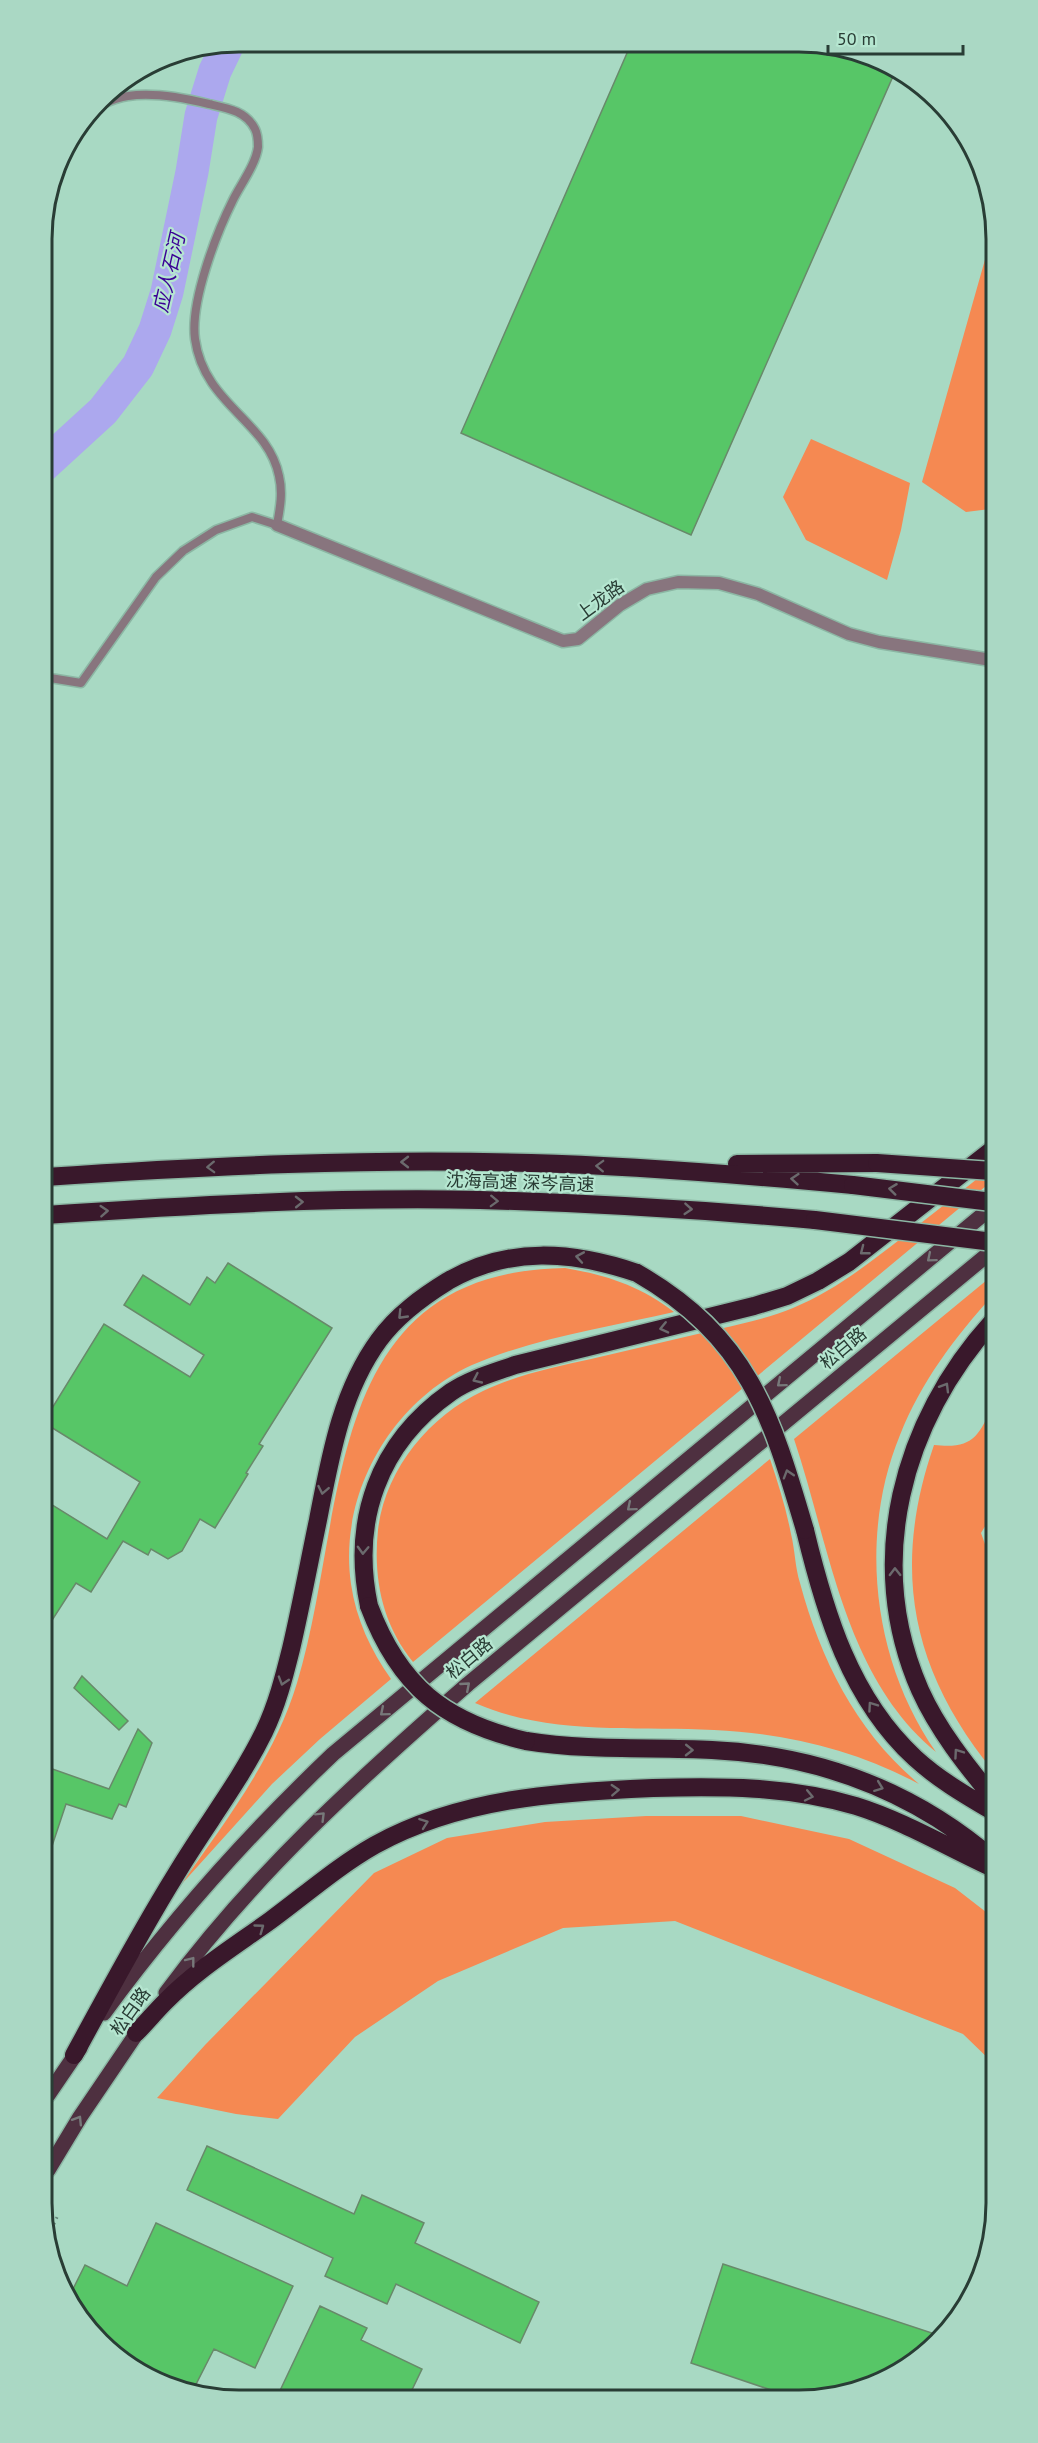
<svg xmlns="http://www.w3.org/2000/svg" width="1038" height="2443" font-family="'PT Sans','Noto Sans SC',sans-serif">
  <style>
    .green { fill: #f58952 }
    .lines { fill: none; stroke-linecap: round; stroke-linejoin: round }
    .river { stroke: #aca8ee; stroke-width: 33 }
    .building { fill: #57c667; stroke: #68896a; stroke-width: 1.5 }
    .lane-casing { stroke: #8cb7a4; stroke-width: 11 }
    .street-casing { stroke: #8cb7a4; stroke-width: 15 }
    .primary-casing { stroke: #8cb7a4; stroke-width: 18 }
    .highway-casing { stroke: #8cb7a4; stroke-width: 21 }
    .path { stroke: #668879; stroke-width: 3; stroke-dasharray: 1.5 4.5; stroke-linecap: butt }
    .lane { stroke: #88757e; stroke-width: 8 }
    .street { stroke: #88757e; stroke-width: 12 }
    .primary { stroke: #4e3040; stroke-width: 15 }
    .highway { stroke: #39182b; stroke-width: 18 }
    .highway-bridge-casing { stroke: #8cb7a4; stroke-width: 21; stroke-linecap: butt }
    .highway-bridge { stroke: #39182b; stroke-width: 18 }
    .oneway { stroke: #6b6a6d }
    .oneway2 { stroke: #77797a }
    .labels { text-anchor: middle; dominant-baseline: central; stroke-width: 4.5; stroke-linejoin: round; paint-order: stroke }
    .street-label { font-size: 18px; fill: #293d35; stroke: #b5e6d0 }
    .water-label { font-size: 20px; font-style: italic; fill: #3b0096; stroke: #b5e6d0 }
    .rim { fill: none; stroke: #293d35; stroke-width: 3 }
  </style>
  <rect width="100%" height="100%" fill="#a8d9c3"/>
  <path class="green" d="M990,242V509L966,512L922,482Z
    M811,439L910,483L901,530L887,580L806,540L783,497Z
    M992,1167V1181L413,1662C382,1624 373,1578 378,1530C385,1470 429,1416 483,1391C516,1375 555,1367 591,1359C634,1349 676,1339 719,1329C744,1323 769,1318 793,1308C834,1291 868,1264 903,1237C933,1214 963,1190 992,1167Z
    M565,1268C606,1275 641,1286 674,1312C609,1327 534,1338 472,1365C391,1402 338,1495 351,1584C356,1619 371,1651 391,1679L320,1739L272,1784L180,1886C225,1822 274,1759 297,1683C349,1512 319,1272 565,1268Z
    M993,1275V1295C955,1337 921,1382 900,1435C858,1537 873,1662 936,1752C844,1676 830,1546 794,1439Z
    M993,1405V1513L981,1533L994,1569V1772C911,1671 891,1569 934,1445C972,1449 978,1438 993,1405Z
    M770,1459C778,1483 786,1508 791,1534C795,1550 795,1567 800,1583C821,1661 857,1732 919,1784C856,1750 785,1733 714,1730C634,1726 550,1736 475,1703Z
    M646,1816H741L849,1839L955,1888L995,1919V2065L963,2034L675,1921L563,1928L438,1981L355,2037L278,2119L236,2114L157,2098L205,2045L374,1873L447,1838L545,1822Z"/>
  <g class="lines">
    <path class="river" d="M43,466L103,411L138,366L155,330L167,292L192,172L201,116L215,71L228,44"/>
  </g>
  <path class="building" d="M631,44L837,46L894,74L691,535L461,433Z
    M228,1263L332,1328L259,1444L263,1446L246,1473L248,1474L215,1528L200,1519L182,1551L168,1559L151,1549L148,1555L123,1541L91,1592L76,1583L47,1628L46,1501L107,1539L140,1482L46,1424V1418L104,1324L190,1377L204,1355L124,1305L143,1275L190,1305L207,1277L215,1283Z
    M82,1676L128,1721L119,1730L74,1688Z
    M138,1729L152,1743L126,1807L119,1804L112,1819L66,1804L50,1852L47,1851V1767L109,1789Z
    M207,2146L354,2214L362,2195L424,2223L415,2243L539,2302L520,2343L396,2284L387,2304L325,2276L333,2258L187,2190Z
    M156,2223L293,2286L255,2368L214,2349L191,2394L152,2381L100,2344L71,2293L85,2265L127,2286Z
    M723,2264L944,2337L908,2368L850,2394L786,2395L691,2363Z
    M320,2306L367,2328L361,2340L422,2369L409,2396L277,2397Z"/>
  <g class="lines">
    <g class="lane-casing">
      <path id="lane" d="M44,677L81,683L156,577L183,551L216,530L252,517L277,525C280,508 283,493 279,476C268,421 204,405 195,339C190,302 216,234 233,200C241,184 256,164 258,147C258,142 257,133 255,129C246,111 227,108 209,104C185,98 153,92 128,96C118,97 107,102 98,106"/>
    </g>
    <g class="street-casing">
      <path id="street" d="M277,525L563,641L578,639L620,605L647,589L678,582L719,583L758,594L849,634L879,642L991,660"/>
    </g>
    <g class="primary-casing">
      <path id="primary" d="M166,1993C253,1875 358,1780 468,1684L993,1250
        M104,2013C172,1920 250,1833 333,1754L992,1207
        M48,2095L80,2048
        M48,2170L80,2117L143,2024"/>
    </g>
    <g class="highway-casing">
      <path id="highway" d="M737,1164L877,1163
        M45,1177C207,1166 369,1158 531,1163C639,1166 746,1175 853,1185
        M45,1215C190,1205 335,1197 480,1200C592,1203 704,1210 815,1220
        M993,1321C902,1421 864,1562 920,1690C938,1730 966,1765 994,1799
        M805,1530C825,1613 850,1698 915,1758C939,1780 967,1796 994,1812
        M369,1606C351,1521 378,1443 451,1392C470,1379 493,1373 515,1365L754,1306L787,1296L818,1281L849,1262L992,1150
        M526,1741C588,1751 650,1747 712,1750C819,1755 914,1791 995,1861
        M136,2033C146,2023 155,2012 165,2002C196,1970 235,1946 271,1920C305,1895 338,1866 375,1845C460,1798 558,1792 653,1788C721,1786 789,1786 856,1806C904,1821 949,1848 995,1869
        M74,2055C107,1995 139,1934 175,1876C204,1827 239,1783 264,1732C277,1705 284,1677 291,1649C301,1606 309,1563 318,1520C330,1458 341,1392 379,1340C397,1315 422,1297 448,1281C509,1246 572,1251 637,1273"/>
    </g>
    <path class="path" d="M49,2235L58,2215"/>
    <use href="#lane" class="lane"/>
    <use href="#street" class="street"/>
    <use href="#primary" class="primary"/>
    <use href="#highway" class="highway"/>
    <g class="highway-bridge-casing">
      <path id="highway-bridge" d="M877,1163L992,1171
        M853,1185L992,1202
        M815,1220L993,1242
        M637,1273C748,1337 771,1414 805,1530
        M369,1606C399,1686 444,1722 526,1741"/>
    </g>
    <use href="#highway-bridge" class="highway-bridge"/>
  </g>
  <defs><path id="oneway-chevron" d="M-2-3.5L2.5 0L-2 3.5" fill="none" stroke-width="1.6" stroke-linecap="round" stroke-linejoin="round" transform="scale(1.5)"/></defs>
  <g class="oneway">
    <use href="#oneway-chevron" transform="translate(405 1162) rotate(180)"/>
    <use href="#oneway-chevron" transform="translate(600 1166) rotate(-178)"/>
    <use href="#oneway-chevron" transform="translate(211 1167) rotate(178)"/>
    <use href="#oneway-chevron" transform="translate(795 1179) rotate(-175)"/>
    <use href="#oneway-chevron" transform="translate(893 1189) rotate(-173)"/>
    <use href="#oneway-chevron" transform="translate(494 1201) rotate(2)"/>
    <use href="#oneway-chevron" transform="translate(299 1202) rotate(-1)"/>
    <use href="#oneway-chevron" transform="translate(688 1209) rotate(4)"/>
    <use href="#oneway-chevron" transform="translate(104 1211) rotate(-4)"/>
    <use href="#oneway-chevron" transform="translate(864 1251) rotate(142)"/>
    <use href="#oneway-chevron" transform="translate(580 1257) rotate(-170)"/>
    <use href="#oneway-chevron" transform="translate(402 1315) rotate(134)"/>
    <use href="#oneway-chevron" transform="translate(664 1328) rotate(167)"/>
    <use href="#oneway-chevron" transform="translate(477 1379) rotate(155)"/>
    <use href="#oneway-chevron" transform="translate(945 1387) rotate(-59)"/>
    <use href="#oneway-chevron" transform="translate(788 1474) rotate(-107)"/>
    <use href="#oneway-chevron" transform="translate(323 1490) rotate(101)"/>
    <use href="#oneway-chevron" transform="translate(363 1550) rotate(92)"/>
    <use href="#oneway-chevron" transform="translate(895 1572) rotate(-91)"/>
    <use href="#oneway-chevron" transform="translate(283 1681) rotate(107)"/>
    <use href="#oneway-chevron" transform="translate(872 1706) rotate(-125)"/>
    <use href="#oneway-chevron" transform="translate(689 1750) rotate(1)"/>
    <use href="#oneway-chevron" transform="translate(958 1753) rotate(-125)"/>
    <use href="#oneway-chevron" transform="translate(879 1787) rotate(21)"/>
    <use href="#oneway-chevron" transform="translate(615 1790) rotate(-3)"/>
    <use href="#oneway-chevron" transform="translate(809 1796) rotate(12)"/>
    <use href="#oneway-chevron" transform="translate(424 1823) rotate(-20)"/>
    <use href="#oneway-chevron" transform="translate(260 1928) rotate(-36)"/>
  </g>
  <g class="oneway2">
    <use href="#oneway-chevron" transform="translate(931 1258) rotate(140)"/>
    <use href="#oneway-chevron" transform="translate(781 1383) rotate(140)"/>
    <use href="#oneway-chevron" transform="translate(631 1507) rotate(140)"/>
    <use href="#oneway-chevron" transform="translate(466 1686) rotate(-41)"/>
    <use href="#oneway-chevron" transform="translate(384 1712) rotate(140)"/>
    <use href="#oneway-chevron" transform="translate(321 1816) rotate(-45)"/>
    <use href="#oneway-chevron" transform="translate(191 1961) rotate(-52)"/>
    <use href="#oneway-chevron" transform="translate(78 2120) rotate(-58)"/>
  </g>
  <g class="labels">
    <g class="street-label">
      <text transform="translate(600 600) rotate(-36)">上龙路</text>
      <text transform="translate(520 1182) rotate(2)">沈海高速 深岑高速</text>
      <text transform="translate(843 1348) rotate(-40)">松白路</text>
      <text transform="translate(469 1658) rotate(-40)">松白路</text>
      <text transform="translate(130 2011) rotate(-54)">松白路</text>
    </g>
    <g class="water-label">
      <text transform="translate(169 273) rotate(-77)">应人石河</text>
    </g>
  </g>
  <path d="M0 0H1038V2443H0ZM239 52H799A187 187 0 0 1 986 239V2203A187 187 0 0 1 799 2390H239A187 187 0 0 1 52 2203V239A187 187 0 0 1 239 52Z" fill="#aad8c4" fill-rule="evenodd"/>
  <path class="rim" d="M239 52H799A187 187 0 0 1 986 239V2203A187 187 0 0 1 799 2390H239A187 187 0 0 1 52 2203V239A187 187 0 0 1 239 52Z"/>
  <path d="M828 45v9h135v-9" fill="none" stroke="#293d35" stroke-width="3"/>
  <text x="837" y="45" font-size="18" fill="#293d35" stroke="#b5e6d0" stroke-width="4.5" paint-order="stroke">50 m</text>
</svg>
